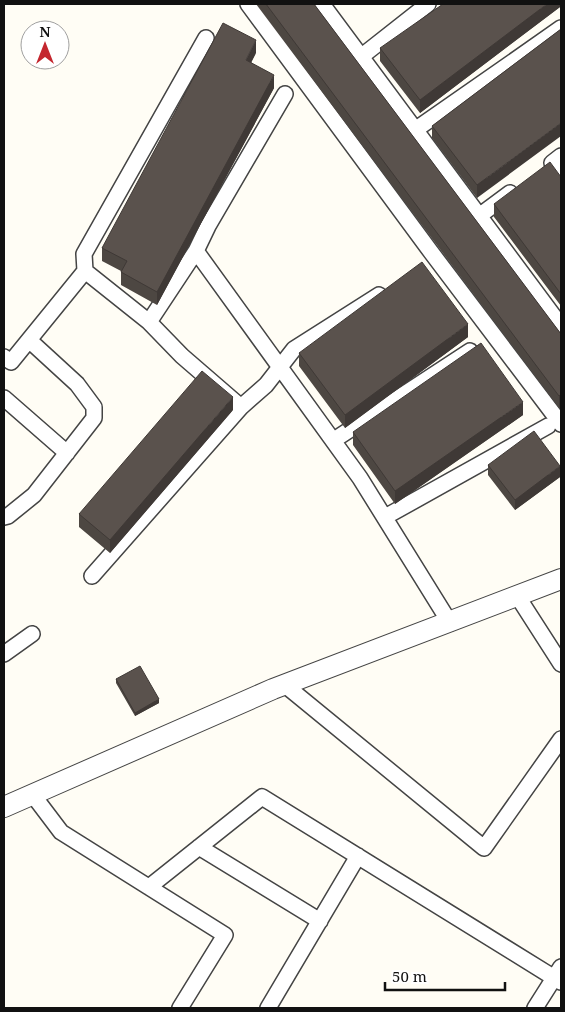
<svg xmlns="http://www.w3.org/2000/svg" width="565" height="1012" font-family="'Noto Serif',serif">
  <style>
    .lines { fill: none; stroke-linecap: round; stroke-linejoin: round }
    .minor-casing { stroke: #444; stroke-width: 18 }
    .tertiary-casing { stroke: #444; stroke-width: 22 }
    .minor { stroke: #fff; stroke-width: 15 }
    .tertiary { stroke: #fff; stroke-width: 20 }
    .wall { fill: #4d4742 }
    .shaded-wall { fill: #3f3936 }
    .building { fill: #5a524d; stroke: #3f3936 }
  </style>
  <rect width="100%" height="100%" fill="#fffdf5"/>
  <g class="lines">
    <g class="minor-casing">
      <path id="minor" d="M248,4L431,252L561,424
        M322,4L561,326
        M206,38L84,254L85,271L149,322L182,356L241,407L266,385L294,349L379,295
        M362,56L428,4
        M415,130L561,28
        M561,156L552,163L561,174
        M479,216L510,193
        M196,251L360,478L450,623
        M149,322L196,251L208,226L285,94
        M4,357L11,362L85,271
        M4,398L67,453
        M334,440L470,351
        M4,517L8,516L34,495L94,418V407L77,384L29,340
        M385,517L548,426
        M92,576L241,407
        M518,597L561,664
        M4,654L32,634
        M285,685L484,848L561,739
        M33,795L61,832L225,935L180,1008
        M199,847L320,921
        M149,887L262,797L561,982
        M268,1008L358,856
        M535,1008L561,967"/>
    </g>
    <g class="tertiary-casing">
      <path id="tertiary" d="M4,807L273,689L561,579"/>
    </g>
    <use href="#minor" class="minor"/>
    <use href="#tertiary" class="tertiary"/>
  </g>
  <path class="wall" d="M256,4H314L561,334V407L559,408Z
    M560,4V7L420,113L380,61V48Z
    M561,29L477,198L432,138V126Z
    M256,53L251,62L274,88L157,305L121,285V271L102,261V248Z
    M561,177V306L494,217V204Z
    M468,337L345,428L299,366V353Z
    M233,410L110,553L79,527V514Z
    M523,415L395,504L353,445V432Z
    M488,465L560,477L515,510L488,475Z
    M116,679L159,703L135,716L116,683Z"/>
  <path class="shaded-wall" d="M547,4H560V7L420,113V100Z
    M256,40V53L246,73V60Z
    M274,75V88L157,305V292Z
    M561,123V136L477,198V185Z
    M468,324V337L345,428V415Z
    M561,394V407L559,408V396Z
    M233,397V410L110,553V540Z
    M523,402V415L395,504V491Z
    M560,466V477L515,510V500Z
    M159,699V703L135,716V713Z"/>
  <path class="building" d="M266,4H314L561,334V394L559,396Z
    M443,4H547L420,100L380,48Z
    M223,23L256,40L246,60L274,75L157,292L121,272L127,261L102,248Z
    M561,29V123L477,185L432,126Z
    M550,162L561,177V294L494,204Z
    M422,262L468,324L345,415L299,353Z
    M481,343L523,402L395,491L353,432Z
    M202,371L233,397L110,540L79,514Z
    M534,431L560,466L515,500L488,465Z
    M140,666L159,699L135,713L116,679Z"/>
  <rect width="565" height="1012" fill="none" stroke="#111111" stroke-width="10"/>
  <g transform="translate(45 45)"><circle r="24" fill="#ffffff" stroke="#a0a0a0"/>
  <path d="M0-4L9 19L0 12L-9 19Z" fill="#c4262e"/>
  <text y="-8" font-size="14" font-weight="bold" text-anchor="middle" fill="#111111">N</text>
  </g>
  <path d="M385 982v8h120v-8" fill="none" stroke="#111111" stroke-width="2.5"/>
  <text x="392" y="982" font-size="15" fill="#111111" stroke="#ffffff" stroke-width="4" paint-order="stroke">50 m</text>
</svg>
